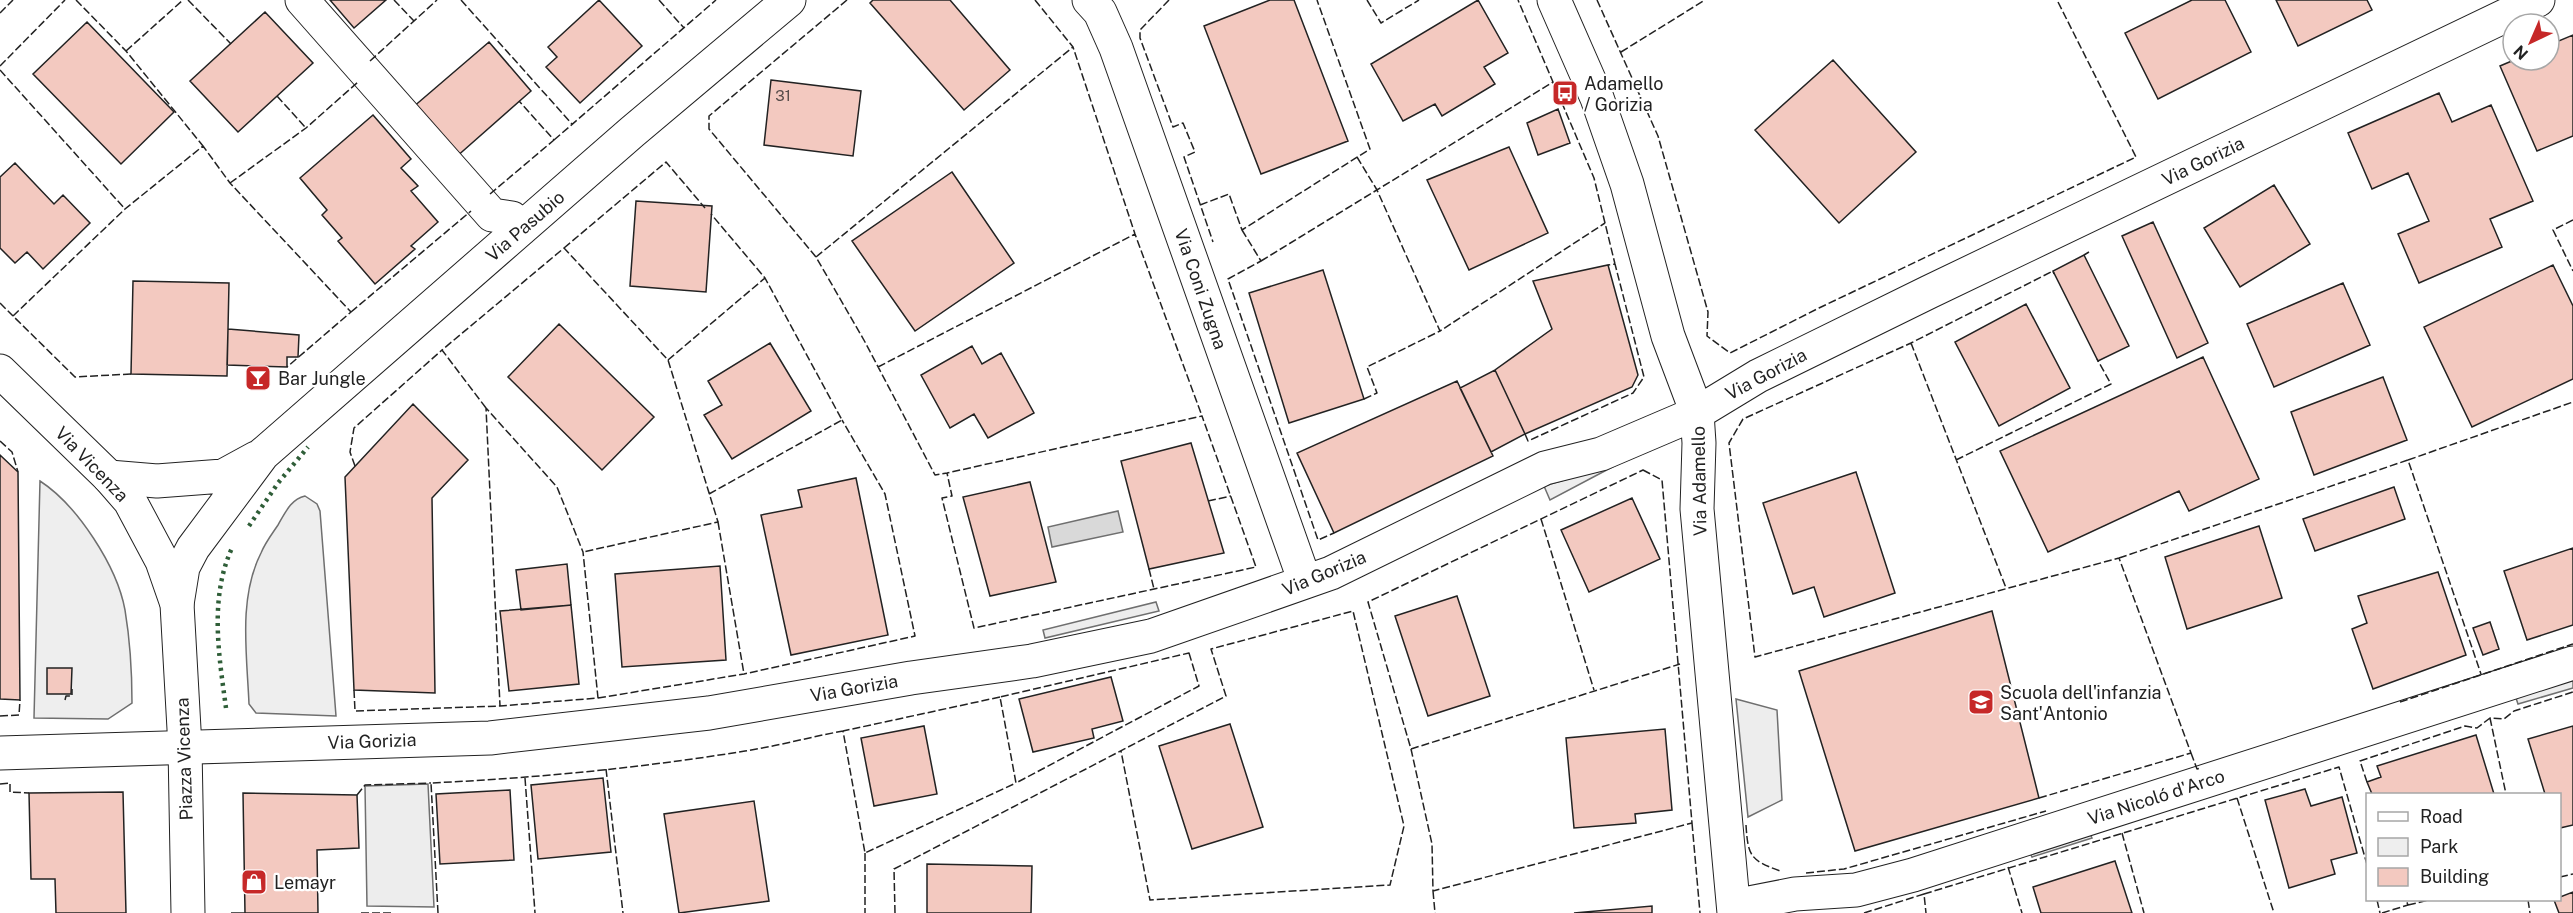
<svg xmlns="http://www.w3.org/2000/svg" width="2573" height="913" font-family="'Public Sans',sans-serif">
  <style>
    .green { fill: #eee; stroke: #6f6f6f; stroke-width: 1.5 }
    .parking { fill: #ededed; stroke: #6f6f6f; stroke-width: 1.5 }
    .water { fill: #d9d9d9; stroke: #6f6f6f; stroke-width: 1.5 }
    .building { fill: #f3c9c0; stroke: #222; stroke-width: 1.5 }
    .lines { fill: none; stroke-linecap: round; stroke-linejoin: round }
    .street-casing { stroke: #222; stroke-width: 35 }
    .secondary-casing { stroke: #222; stroke-width: 35 }
    .street { stroke: #fff; stroke-width: 33 }
    .secondary { stroke: #fff; stroke-width: 33 }
    .hedge { stroke: #2f5e38; stroke-width: 4.5; stroke-dasharray: 3 4.5; stroke-linecap: butt }
    .fence { stroke: #222; stroke-width: 1.5; stroke-dasharray: 8 3; stroke-linecap: butt }
    .labels { text-anchor: middle; dominant-baseline: central; stroke-width: 4.5; stroke-linejoin: round; paint-order: stroke }
    .number-label { font-size: 15px; fill: #564c4a }
    .poi-label { font-size: 18px; fill: #222; stroke: #fff; text-anchor: start }
    .street-label { font-size: 18px; fill: #222; stroke: #fff }
  </style>
  <rect width="100%" height="100%" fill="#fff"/>
  <path class="green" d="M1618,464L1550,500L1544,486Z
    M40,481C77,505 117,566 125,610C130,640 132,672 132,703L108,719L34,718Z
    M305,496L317,504L320,511L336,716L256,713L249,704C247,655 238,598 261,553C265,543 272,534 278,525C285,513 291,499 305,496Z"/>
  <path class="parking" d="M1156,602L1159,611L1045,638L1043,630Z
    M2573,674V688L2518,704L2514,692Z
    M1736,699L1777,710L1782,800L1748,817Z
    M428,784L434,907L367,906L365,786Z
    M2087,827L2092,838L2032,857L2027,846Z"/>
  <path class="water" d="M1118,511L1123,532L1052,547L1048,527Z"/>
  <path class="building" d="M330,0H386L354,28Z
    M599,0L642,46L580,103L546,67L557,57L548,47Z
    M873,0H950L1010,70L964,110L870,3Z
    M1270,0H1294L1348,141L1261,174L1204,26Z
    M1478,0L1508,53L1484,67L1495,84L1442,116L1435,104L1403,121L1371,64Z
    M2192,0H2225L2251,52L2158,99L2125,33Z
    M2276,0H2367L2372,10L2298,46Z
    M265,12L313,63L238,132L190,81Z
    M87,22L174,112L121,164L33,74Z
    M2573,35V136L2537,151L2500,66L2514,60H2549V45Z
    M489,42L531,91L455,158L412,108Z
    M1833,60L1916,152L1839,223L1755,130Z
    M771,80L861,91L853,156L764,145Z
    M2439,93L2452,122L2491,105L2533,201L2490,219L2502,247L2419,283L2398,234L2429,221L2408,173L2372,189L2348,133Z
    M1558,109L1570,143L1538,155L1527,123Z
    M373,115L411,159L401,168L418,186L411,191L438,222L411,246L415,249L375,284L338,241L342,238L322,215L327,210L300,178Z
    M1509,147L1548,233L1469,270L1427,180Z
    M15,163L54,204L63,195L90,223L43,269L27,252L15,263L0,248V177Z
    M952,172L1014,263L915,331L852,241Z
    M2274,185L2310,244L2240,287L2204,228Z
    M636,201L712,206L706,292L630,286Z
    M2153,222L2208,343L2177,358L2122,236Z
    M2084,255L2129,346L2098,361L2053,271Z
    M1608,265L1638,375L1632,387L1525,434L1495,370L1552,329L1533,281Z
    M2553,265L2573,306V379L2472,427L2424,327Z
    M1323,270L1364,399L1289,423L1249,293Z
    M133,281L229,283L227,376L131,374Z
    M2343,283L2370,345L2274,387L2247,324Z
    M2026,304L2070,388L1999,426L1955,342Z
    M559,324L654,417L602,470L508,377Z
    M228,329L299,335L298,357H287V367L227,365Z
    M770,343L811,411L732,459L704,415L722,405L708,381Z
    M972,346L982,364L1001,353L1034,413L988,438L974,414L950,428L921,375Z
    M2203,357L2259,479L2189,511L2179,491L2048,552L2000,451Z
    M1495,370L1525,434L1491,452L1460,388Z
    M2383,377L2407,440L2314,475L2291,412Z
    M1457,381L1493,456L1334,533L1297,453Z
    M413,404L468,460L432,498L435,693L354,690L345,477Z
    M1191,443L1224,553L1149,569L1121,461Z
    M0,455L18,472L20,700L0,699Z
    M1856,472L1895,593L1824,617L1814,587L1793,594L1763,503Z
    M856,478L888,635L791,655L761,515L802,507L798,490Z
    M1030,482L1056,582L990,596L963,497Z
    M2394,487L2405,519L2315,551L2303,519Z
    M1632,498L1660,559L1589,592L1561,530Z
    M2259,526L2282,598L2187,629L2165,557Z
    M2573,548V625L2527,640L2504,571Z
    M567,564L571,605L521,610L516,570Z
    M720,566L726,660L622,667L615,574Z
    M2438,572L2466,655L2373,689L2352,629L2367,623L2358,596Z
    M1457,596L1490,696L1428,716L1395,616Z
    M571,605L579,684L509,691L500,611Z
    M1992,611L2039,798L1855,851L1799,671Z
    M2490,622L2499,649L2483,655L2473,628Z
    M47,668H72L71,694H47Z
    M1111,677L1123,721L1092,729L1094,738L1033,752L1019,699Z
    M1230,724L1263,827L1192,849L1159,746Z
    M924,726L937,794L874,806L861,738Z
    M2573,726V825L2560,828V794H2545L2528,739Z
    M1665,729L1672,810L1635,814L1636,823L1574,828L1566,738Z
    M2476,735L2494,794H2372L2367,782L2381,777L2377,766Z
    M603,778L611,852L538,859L531,785Z
    M2305,789L2311,806L2342,797L2357,853L2331,860L2335,874L2289,888L2265,800Z
    M510,790L514,860L440,864L436,794Z
    M123,792L126,913H56L55,879H31L29,793Z
    M243,793L357,795L359,848L317,850L318,913H231H245Z
    M754,801L769,901L679,913L664,814Z
    M2115,861L2132,913H2041L2033,887Z
    M927,864L1032,866L1031,913H927Z
    M2573,892V913H2559L2554,900H2560V897Z
    M1652,906V913H1574Z"/>
  <g class="lines">
    <g class="street-casing">
      <path id="street" d="M302,0L492,215L512,218L521,229
        M1089,0L1100,12L1116,48L1305,582
        M1554,0L1597,98L1627,184L1668,336L1697,413L1699,443L1697,509L1734,913
        M109,477L157,481L223,476L256,458
        M177,604L183,567L193,548L263,454L632,132L789,0
        M0,753L490,738L709,713L911,678L1032,661L1151,636L1331,573L1545,468L1601,454L1697,413L1758,376L1929,292L2538,0
        M1734,906L1795,894L1856,890L1913,875L2573,663"/>
    </g>
    <g class="secondary-casing">
      <path id="secondary" d="M0,371L109,477L130,501L162,561L177,604L185,747L188,913"/>
    </g>
    <use href="#street" class="street"/>
    <use href="#secondary" class="secondary"/>
    <path class="hedge" d="M249,526L278,483L308,447
      M226,708C219,656 209,598 232,548"/>
    <path class="fence" d="M76,0L126,51L203,146
      M188,0L231,44
      M394,0L414,21
      M461,0L572,124
      M659,0L684,28
      M847,0L709,116V129L816,257L865,342L935,475L947,473L952,496L942,498L974,628L1256,567L1202,416L947,473
      M1035,0L1073,47L1135,234L1202,416
      M1169,0L1140,30V38L1173,127L1183,123L1195,152L1184,157L1213,242
      M1367,0L1381,23L1419,0
      M1597,0L1658,136L1708,312L1707,336L1730,353L1819,308L2136,157L2057,0
      M0,13L13,0
      M126,51L183,0
      M1621,52L1705,0
      M370,61L437,0
      M0,66L65,0
      M0,70L125,209
      M1553,82L1594,178L1615,264
      M277,96L306,128
      M554,140L716,0
      M1357,157L1377,190L1440,331L1605,223
      M230,183L306,128L358,82
      M490,194L554,140L519,101
      M1200,205L1229,194L1242,230L1370,149L1317,0
      M2573,220L2553,230L2573,271
      M1242,230L1261,261L1228,279L1318,540L1334,533
      M564,248L666,162L705,208
      M2084,255L2089,252
      M816,257L1073,47
      M1261,261L1553,82L1518,0
      M0,303L13,316
      M351,312L471,211
      M1911,343L2006,588
      M668,360L765,278L711,214
      M878,367L1135,234
      M131,374L75,377L13,316L125,209L203,146L230,183L351,312L287,367
      M1364,399L1377,393L1367,367L1440,331
      M486,408L442,350L564,248L668,360L718,522L583,552
      M1525,434L1528,441L1633,393L1644,377L1615,264L1608,265
      M0,441L12,452L18,472
      M1956,460L2111,384L2097,359
      M2408,460L2573,402
      M355,466L350,452L354,428L442,350
      M1643,470L1662,480L1692,823L1433,891L1432,844L1411,749L1368,602Z
      M709,494L842,420L765,278
      M1208,501L1231,496
      M1541,519L1594,690
      M718,522L744,674
      M2119,558L2408,460L2481,674
      M1149,569L1154,589
      M1189,653L1199,686L1016,783L1000,697Z
      M354,690L355,711L500,706L598,698L583,552L557,487L486,408L500,706
      M1000,697L843,731L865,853L1016,783
      M598,698L744,674L915,636L885,494L842,420
      M65,700L66,696H72V689
      M2400,702L2573,644
      M0,716L19,715L20,700
      M2490,718L2506,794
      M1411,749L1680,664
      M2191,753L2197,769L2201,768
      M606,769L623,913
      M525,778L535,913
      M2367,782L2360,761L2465,726L2477,728L2490,718L2504,719L2514,711L2573,692
      M0,784L10,783V792L29,793
      M357,795L365,785L431,783
      M2039,798L2191,753L2119,558L1755,657L1729,443L1743,419L1911,343L2053,271L2054,274
      M2237,798L2274,913
      M1692,823L1700,913
      M1746,825C1748,856 1750,860 1780,871
      M2122,833L2144,913
      M865,853V913
      M2008,867L2022,913
      M1806,873L1844,869L2046,811
      M2560,877L2573,874
      M1433,891L1435,913
      M1924,894L2339,767L2368,868
      M2377,900L2380,913
      M2528,900L2530,913
      M2408,905L2429,900
      M361,913H394
      M438,913L431,783C536,778 641,768 745,751C778,746 810,737 843,731
      M895,913L894,869L1226,696L1211,649L1353,611L1404,826L1390,885L1150,900L1121,751
      M1864,913L1924,894L1926,913
      M2382,913L2408,905L2406,900"/>
  </g>
  <defs>
    <g id="bus-square" transform="scale(1.35)"><rect x="-9" y="-9" width="18" height="18" rx="4" fill="#c62828" stroke="#fff"/><path d="M-5-6H5V4H4V6H2V4H-2V6H-4V4H-5ZM-3.5-4V0h7V-4ZM-3.5 1.2v1.5H-2V1.2ZM2 1.2v1.5H3.5V1.2Z" fill="#fff"/></g>
    <g id="bar-square" transform="scale(1.35)"><rect x="-9" y="-9" width="18" height="18" rx="4" fill="#c62828" stroke="#fff"/><path d="M-6-5H6L.8 .8V4.5H3.5V6h-7V4.5H-.8V.8Z" fill="#fff"/></g>
    <g id="school-square" transform="scale(1.35)"><rect x="-9" y="-9" width="18" height="18" rx="4" fill="#c62828" stroke="#fff"/><path d="M0-5L7-2L0 1L-7-2ZM-4 1L0 2.5L4 1V4Q0 6-4 4Z" fill="#fff"/></g>
    <g id="shop-square" transform="scale(1.35)"><rect x="-9" y="-9" width="18" height="18" rx="4" fill="#c62828" stroke="#fff"/><path d="M-5-2.5h2.3a2.7 3.5 0 0 1 5.4 0H5L5.5 6h-11ZM-1.5-2.5h3a1.5 2.3 0 0 0-3 0Z" fill="#fff"/></g>
  </defs>
  <g fill-rule="evenodd">
    <use href="#bus-square" x="1565" y="93"/>
    <use href="#bar-square" x="258" y="378"/>
    <use href="#school-square" x="1981" y="702"/>
    <use href="#shop-square" x="254" y="882"/>
  </g>
  <g class="labels">
    <g class="number-label">
      <text x="783" y="95">31</text>
    </g>
    <g class="poi-label">
      <text x="1584" y="83">Adamello<tspan x="1584" dy="21">/ Gorizia</tspan></text>
      <text x="278" y="378">Bar Jungle</text>
      <text x="2000" y="692">Scuola dell'infanzia<tspan x="2000" dy="21">Sant'Antonio</tspan></text>
      <text x="274" y="882">Lemayr</text>
    </g>
    <g class="street-label">
      <text transform="translate(2203 161) rotate(-26)">Via Gorizia</text>
      <text transform="translate(525 226) rotate(-41)">Via Pasubio</text>
      <text transform="translate(1201 289) rotate(71)">Via Coni Zugna</text>
      <text transform="translate(1766 374) rotate(-28)">Via Gorizia</text>
      <text transform="translate(92 464) rotate(46)">Via Vicenza</text>
      <text transform="translate(1699 481) rotate(-91)">Via Adamello</text>
      <text transform="translate(1324 573) rotate(-23)">Via Gorizia</text>
      <text transform="translate(854 688) rotate(-10)">Via Gorizia</text>
      <text transform="translate(372 741) rotate(-2)">Via Gorizia</text>
      <text transform="translate(184 759) rotate(-92)">Piazza Vicenza</text>
      <text transform="translate(2156 797) rotate(-18)">Via Nicoló d'Arco</text>
    </g>
  </g>
  <rect x="2366" y="793" width="195" height="108" fill="#ffffff" stroke="#a7a7a7" stroke-width="1.5"/>
  <rect x="2378" y="812" width="30" height="9" fill="#ffffff" stroke="#a7a7a7" stroke-width="1.5"/>
  <text x="2420" y="823" font-size="18" fill="#222222">Road</text>
  <rect x="2378" y="838" width="30" height="18" fill="#eeeeee" stroke="#a7a7a7" stroke-width="1.5"/>
  <text x="2420" y="853" font-size="18" fill="#222222">Park</text>
  <rect x="2378" y="868" width="30" height="18" fill="#f3c9c0" stroke="#a7a7a7" stroke-width="1.5"/>
  <text x="2420" y="883" font-size="18" fill="#222222">Building</text>
  <g transform="translate(2531 42) rotate(224)"><circle r="28" fill="#ffffff" stroke="#a7a7a7" stroke-width="1.5"/>
  <path d="M0-4.5L10 22L0 15L-10 22Z" fill="#c62828"/>
  <text y="-9" font-size="16" font-weight="bold" text-anchor="middle" fill="#222222">N</text>
  </g>
</svg>
